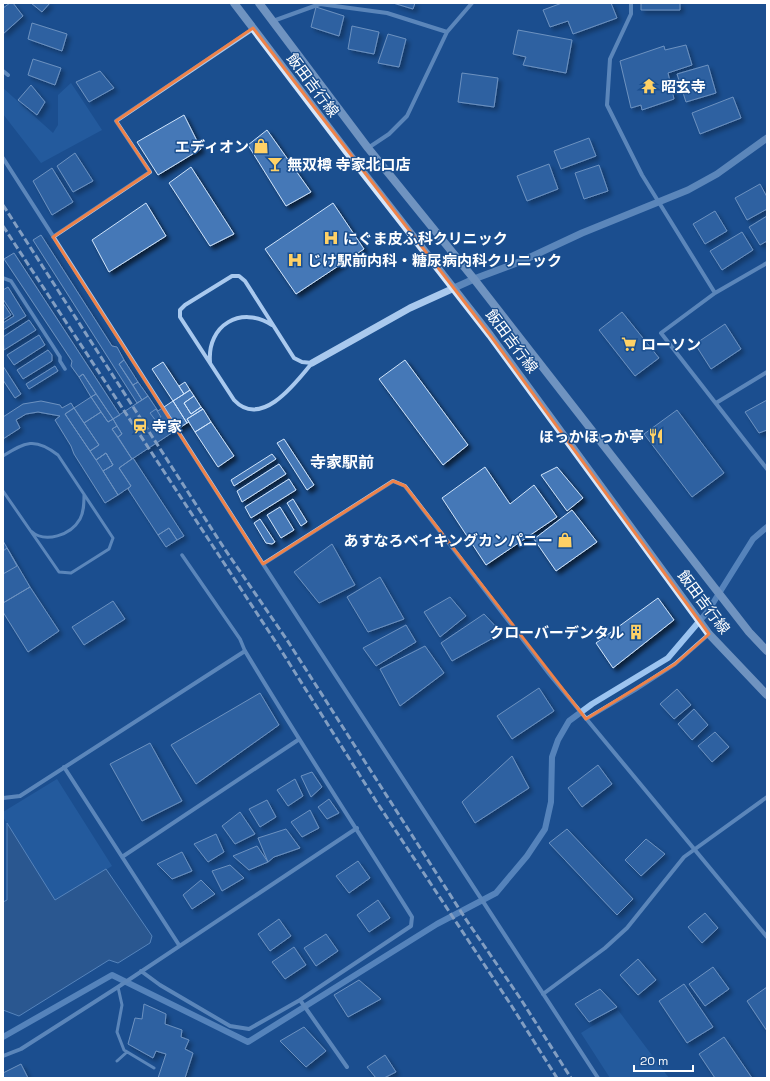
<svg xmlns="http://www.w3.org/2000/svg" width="770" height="1081" font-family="'Space Grotesk','Noto Sans JP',sans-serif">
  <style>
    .green { fill: #2e69ad }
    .water { fill: #3c6290; stroke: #9cc4f0 }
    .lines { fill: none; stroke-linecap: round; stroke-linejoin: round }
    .stream { stroke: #9cc4f0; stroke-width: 6 }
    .building { fill: #4478b7; stroke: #cfe3fa; filter: url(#shadow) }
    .service { stroke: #a9c9ee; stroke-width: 3 }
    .pedestrian { stroke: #a9c9ee; stroke-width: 3.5 }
    .minor { stroke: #a9c9ee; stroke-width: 4 }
    .tertiary { stroke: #a9c9ee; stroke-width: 7 }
    .secondary { stroke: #d6e6fa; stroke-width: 8 }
    .rail { stroke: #fff; stroke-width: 3; stroke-dasharray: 7 3; stroke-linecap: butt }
    .marked { fill: none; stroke: #ee8249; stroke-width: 3; stroke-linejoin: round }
    .labels { text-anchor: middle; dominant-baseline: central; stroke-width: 3; stroke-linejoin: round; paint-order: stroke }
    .street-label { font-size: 15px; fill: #fff; stroke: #1b4f8f }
    .poi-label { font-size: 15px; font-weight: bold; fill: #fff; stroke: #1b4f8f; text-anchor: start }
    .neighbourhood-label { font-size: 16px; font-weight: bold; fill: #fff; stroke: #1b4f8f }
  </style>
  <defs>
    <filter id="shadow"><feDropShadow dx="3.5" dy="3.5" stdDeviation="2" flood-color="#0009"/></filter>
  </defs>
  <rect width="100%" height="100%" fill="#1b4f8f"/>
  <path class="green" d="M71,83L102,130L41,163L3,114V88L53,133L58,125V95Z
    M57,779L112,866L55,900L3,817V812Z
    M618,1010L669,1078H610L581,1033Z"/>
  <path class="water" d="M7,823L55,900L106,869L152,936L150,943L118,963L109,960L19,1016L3,1010V902L7,900Z"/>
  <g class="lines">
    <path class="stream" d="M3,1037L112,975L248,1042L437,924L496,893L527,856L545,829L551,802L552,757L558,740L569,721L592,704L668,658L708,611L753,539L767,527"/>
  </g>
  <path class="building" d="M10,3H13L23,16L3,34V8Z
    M31,3H50L42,12Z
    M393,3H415L413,9Z
    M562,3H611L617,18L573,34L568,21L550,27L543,10Z
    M641,3H680V10H641Z
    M316,7L344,16L339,36L311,27Z
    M32,23L67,34L62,51L28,39Z
    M352,26L379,32L374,54L348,49Z
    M518,30L572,40L566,73L523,65L526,57L513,54Z
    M388,34L406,39L399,67L378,63Z
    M686,45L692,65L668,73L674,99L642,110L641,105L631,108L620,61L664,46L665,50Z
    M33,59L61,68L55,85L28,75Z
    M708,65L716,93L686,102L677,74Z
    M100,71L114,88L89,102L76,82Z
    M462,73L498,78L494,107L458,102Z
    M31,85L45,102L37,115L18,100Z
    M733,97L741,118L700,134L692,113Z
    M184,115L201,149L158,175L137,142Z
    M267,130L311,192L286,206L248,145Z
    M589,138L596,156L561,169L554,151Z
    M75,153L93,181L73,192L57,166Z
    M549,164L558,189L527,201L517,176Z
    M599,165L608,191L584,199L575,173Z
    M191,167L234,234L210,246L169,183Z
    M52,168L73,202L52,215L33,181Z
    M760,184L767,197V209L747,220L735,198Z
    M146,203L166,236L109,272L92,240Z
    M333,203L364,249L296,294L265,249Z
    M715,211L727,231L705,244L693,224Z
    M767,216V241L760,245L749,227Z
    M742,232L753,250L722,270L710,251Z
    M41,235L112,346L117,347L124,360L119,364L142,400L137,403L33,240Z
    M14,253L120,415L113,419L83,374L79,377L71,366L72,361L4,259Z
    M8,287L26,316L3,330V323L14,316L3,299V290Z
    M3,303L11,315L3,320Z
    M622,312L659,358L635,376L599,330Z
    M29,320L36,330L4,350L3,337Z
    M725,324L741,349L711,369L695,344Z
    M39,335L45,345L14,365L7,355Z
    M48,350L52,355V361L23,379L17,370Z
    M124,360L138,382L133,385L119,364Z
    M405,360L468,445L443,465L379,379Z
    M163,362L184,394L173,401L152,369Z
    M3,366L21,394L15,398L3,380Z
    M55,366L58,371L29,389L26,384Z
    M83,374L96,394L91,397L79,377Z
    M138,382L148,396L142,400L133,385Z
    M185,382L190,390L184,394L179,386Z
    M190,390L194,396L184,403L191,414L201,407L203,409L187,419L189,422L187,423L173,401Z
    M96,394L113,419L108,422L91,397Z
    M148,396L158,411L173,401L187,423L132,459L118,437L122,434L113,419Z
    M194,396L201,407L191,414L184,403Z
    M91,397L101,412L84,423L74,408Z
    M767,400V430L759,433L745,412Z
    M41,401L60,405L62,408L71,403L74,408L65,414L96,460L106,453L113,465L103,471L118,495L105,503L74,454L71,446L55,420L60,416L38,412L26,414L16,420L20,428L3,439V417L23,404Z
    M74,408L99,445L90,451L65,414Z
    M156,409L161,417L156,421L150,413Z
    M203,409L211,422L195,432L187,419Z
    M677,410L724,473L692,497L644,434Z
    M101,412L108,422L113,419L117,426L112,429L132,459L119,468L131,486L118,495L103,471L113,465L106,453L96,460L90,451L99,445L84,423Z
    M211,422L234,456L218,467L195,432Z
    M117,426L122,434L118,437L112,429Z
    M284,439L314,485L307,490L277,443Z
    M106,453L113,465L103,471L96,460Z
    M272,454L276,459L234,486L231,480Z
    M133,458L184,536L177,540L169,528L158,535L128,489L131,486L119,468Z
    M279,464L286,474L242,502L237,491Z
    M485,467L510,504L534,485L557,517L486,565L442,498Z
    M557,467L583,498L567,511L541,475Z
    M289,479L296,490L251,518L245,507Z
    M293,499L307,522L301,526L287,503Z
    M280,507L294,530L281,538L267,515Z
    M572,510L597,542L556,571L534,539Z
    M260,519L275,542L272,544L266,543L254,523Z
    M169,528L177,540L166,547L158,535Z
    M3,541L30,587L3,603Z
    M332,544L355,585L319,603L294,572Z
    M7,548L17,566L3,574V551Z
    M380,577L404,619L368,632L347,597Z
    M30,587L59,631L28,652L3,612V603Z
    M450,597L466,616L440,637L424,612Z
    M658,598L674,620L613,668L596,643Z
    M113,601L125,619L84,645L72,627Z
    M484,614L502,633L452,661L441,643Z
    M406,625L416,642L376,666L363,648Z
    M425,646L444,673L400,706L380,669Z
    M539,688L554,711L512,739L497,716Z
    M677,689L691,705L674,719L660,704Z
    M260,693L279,725L196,784L171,745Z
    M694,709L708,725L692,740L678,724Z
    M715,732L729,747L712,762L698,746Z
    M150,743L182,801L142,821L110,764Z
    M512,756L529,788L475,823L462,802Z
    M598,765L612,784L582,807L568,788Z
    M312,772L322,787L311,797L301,776Z
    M295,779L303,796L288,806L277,790Z
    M329,799L339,813L327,819L318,807Z
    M267,800L276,817L260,827L249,809Z
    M310,810L319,828L302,837L291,822Z
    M240,812L255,834L235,844L222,826Z
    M286,829L300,848L274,857L268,862L258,838Z
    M567,829L633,899L617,915L549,843Z
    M216,834L224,852L208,862L194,844Z
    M646,839L665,854L641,876L625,860Z
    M257,846L268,862L249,870L233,856Z
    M182,852L192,871L172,879L157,864Z
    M358,861L370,878L349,893L336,876Z
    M230,865L244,878L222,891L212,871Z
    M201,880L215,894L192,909L183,895Z
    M378,900L390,918L369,932L357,915Z
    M705,913L718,928L702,943L688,927Z
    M279,919L291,936L270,951L258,934Z
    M326,934L338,951L316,966L304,948Z
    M294,947L306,965L285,979L272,962Z
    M638,959L656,980L638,995L620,975Z
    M713,967L729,989L705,1006L689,984Z
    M359,980L381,999L348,1017L334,995Z
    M684,984L713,1027L687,1043L659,1001Z
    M767,987V1031L747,1001Z
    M600,989L617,1007L589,1022L575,1004Z
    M144,1004L166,1014L165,1024L182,1030L181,1037L189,1040L185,1049L193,1053L185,1078H158L166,1054L156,1051L153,1058L128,1044L135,1018L142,1019Z
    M304,1027L326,1051L306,1067L280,1041Z
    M724,1037L752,1078H715L699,1054Z
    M385,1055L396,1072L384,1078H376L367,1067Z
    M21,1064L28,1078H3V1073Z"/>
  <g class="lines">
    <path class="service" d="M3,456C25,442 35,437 58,455L113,538L109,549L71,573L59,572L3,491
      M31,531C45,544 71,535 80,519C84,512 84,503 84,494
      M118,987L122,1005L117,1032L124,1050L154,1068
      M117,1061L127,1052"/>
    <path class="pedestrian" d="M3,278L11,281L60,357V361L65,369
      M182,555L240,639L245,651"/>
    <path class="minor" d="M631,3V14L610,59L607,105L642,175L715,293L767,263
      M273,21L320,4L387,13L447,32
      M3,71L8,75
      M368,148L389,134L407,116L447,32L472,3
      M3,158L263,564L598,1078
      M53,237L150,172L116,121L253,29
      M232,276H239L245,281L294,358L302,362L312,363C295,384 261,429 234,400L180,317V310L185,305Z
      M715,293L661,333L767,469
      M210,362C207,325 241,305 272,325
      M716,403L767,372
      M263,564L393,481L405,486L550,675L767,937
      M586,719L635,690L675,664L709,634
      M64,767L179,945
      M3,798L20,796L245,651C299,741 356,828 412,917L411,926L300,1000L249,1029L230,1026L160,985L141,971
      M122,857L298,740
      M543,994L605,948L627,928L684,857L767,797
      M300,1000L347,1067
      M3,1056L21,1049L118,987L357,828"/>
    <path class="tertiary" d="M312,363L410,308L474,279L522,261L582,233L688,190L717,174L767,138"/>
    <path class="secondary" d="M234,3L351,157L490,335L709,634L767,695
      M259,3L368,148L474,279L749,632L767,651"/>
    <path class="rail" d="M3,205L224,548L287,640L465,918L520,998L571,1078
      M3,226L279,647L376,801L511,1005L557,1078"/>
  </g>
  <path d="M0 0H770V1081H0ZM253,28L490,335L709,634L675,664L586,719L405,486L393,481L263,564L53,237L150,172L116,121Z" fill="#1b4f8f" fill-opacity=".55" fill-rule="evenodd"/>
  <path class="marked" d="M253,28L490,335L709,634L675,664L586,719L405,486L393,481L263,564L53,237L150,172L116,121Z"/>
  <defs>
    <g id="temple-bare" transform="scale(1.2)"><path d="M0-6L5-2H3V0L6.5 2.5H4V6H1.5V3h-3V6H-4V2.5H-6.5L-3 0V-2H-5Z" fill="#ffd166" stroke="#1b4f8f" stroke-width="2.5" paint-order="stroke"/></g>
    <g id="shop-bare" transform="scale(1.2)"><path d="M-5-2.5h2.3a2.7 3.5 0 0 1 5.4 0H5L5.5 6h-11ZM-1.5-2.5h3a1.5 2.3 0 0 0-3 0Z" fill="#ffd166" stroke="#1b4f8f" stroke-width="2.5" paint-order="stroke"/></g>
    <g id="bar-bare" transform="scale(1.2)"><path d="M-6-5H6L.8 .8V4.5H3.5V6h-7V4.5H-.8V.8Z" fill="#ffd166" stroke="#1b4f8f" stroke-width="2.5" paint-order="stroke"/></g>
    <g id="hospital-bare" transform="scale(1.2)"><path d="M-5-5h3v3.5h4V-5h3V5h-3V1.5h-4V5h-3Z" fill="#ffd166" stroke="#1b4f8f" stroke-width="2.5" paint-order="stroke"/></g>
    <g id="supermarket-bare" transform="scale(1.2)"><path d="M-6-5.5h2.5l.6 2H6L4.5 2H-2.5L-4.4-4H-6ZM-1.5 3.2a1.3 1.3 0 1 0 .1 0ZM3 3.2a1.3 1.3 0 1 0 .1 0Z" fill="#ffd166" stroke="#1b4f8f" stroke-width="2.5" paint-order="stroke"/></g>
    <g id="station-bare" transform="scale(1.2)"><path d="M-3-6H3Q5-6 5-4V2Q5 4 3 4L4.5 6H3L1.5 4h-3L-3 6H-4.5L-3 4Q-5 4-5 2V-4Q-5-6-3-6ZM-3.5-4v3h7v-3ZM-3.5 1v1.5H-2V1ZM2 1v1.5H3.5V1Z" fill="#ffd166" stroke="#1b4f8f" stroke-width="2.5" paint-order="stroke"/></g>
    <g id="restaurant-bare" transform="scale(1.2)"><path d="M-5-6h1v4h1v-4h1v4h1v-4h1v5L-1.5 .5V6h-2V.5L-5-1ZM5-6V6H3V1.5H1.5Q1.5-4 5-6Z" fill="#ffd166" stroke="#1b4f8f" stroke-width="2.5" paint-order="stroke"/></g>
    <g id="building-bare" transform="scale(1.2)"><path d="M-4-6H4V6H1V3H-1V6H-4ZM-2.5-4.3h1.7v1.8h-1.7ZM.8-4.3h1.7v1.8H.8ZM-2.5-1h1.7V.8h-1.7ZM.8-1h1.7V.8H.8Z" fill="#ffd166" stroke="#1b4f8f" stroke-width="2.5" paint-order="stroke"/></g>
  </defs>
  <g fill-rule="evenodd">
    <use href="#temple-bare" x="649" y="86"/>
    <use href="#shop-bare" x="261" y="146"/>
    <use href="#bar-bare" x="275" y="164"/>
    <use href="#hospital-bare" x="331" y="238"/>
    <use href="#hospital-bare" x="295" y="260"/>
    <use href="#supermarket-bare" x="629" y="344"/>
    <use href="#station-bare" x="140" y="426"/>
    <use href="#restaurant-bare" x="656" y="436"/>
    <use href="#shop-bare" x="565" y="540"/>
    <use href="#building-bare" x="636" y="632"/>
  </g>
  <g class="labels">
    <g class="street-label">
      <text transform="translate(313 85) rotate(53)">飯田吉行線</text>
      <text transform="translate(512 341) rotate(53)">飯田吉行線</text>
      <text transform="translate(704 602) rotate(53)">飯田吉行線</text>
    </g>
    <g class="poi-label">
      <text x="661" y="86">昭玄寺</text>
      <text x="249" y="146" text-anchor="end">エディオン</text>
      <text x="287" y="164">無双樽 寺家北口店</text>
      <text x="343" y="238">にぐま皮ふ科クリニック</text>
      <text x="307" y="260">じけ駅前内科・糖尿病内科クリニック</text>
      <text x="641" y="344">ローソン</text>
      <text x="152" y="426">寺家</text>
      <text x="644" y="436" text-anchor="end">ほっかほっか亭</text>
      <text x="553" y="540" text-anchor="end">あすなろベイキングカンパニー</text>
      <text x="624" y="632" text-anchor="end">クローバーデンタル</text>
    </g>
    <g class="neighbourhood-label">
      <text x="342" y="462">寺家駅前</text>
    </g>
  </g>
  <rect width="770" height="1081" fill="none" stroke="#ffffff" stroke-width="8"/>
  <path d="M634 1065v6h59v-6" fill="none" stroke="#ffffff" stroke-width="2"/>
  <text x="640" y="1065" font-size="12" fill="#ffffff" stroke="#1b4f8f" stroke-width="3" paint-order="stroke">20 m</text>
</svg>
